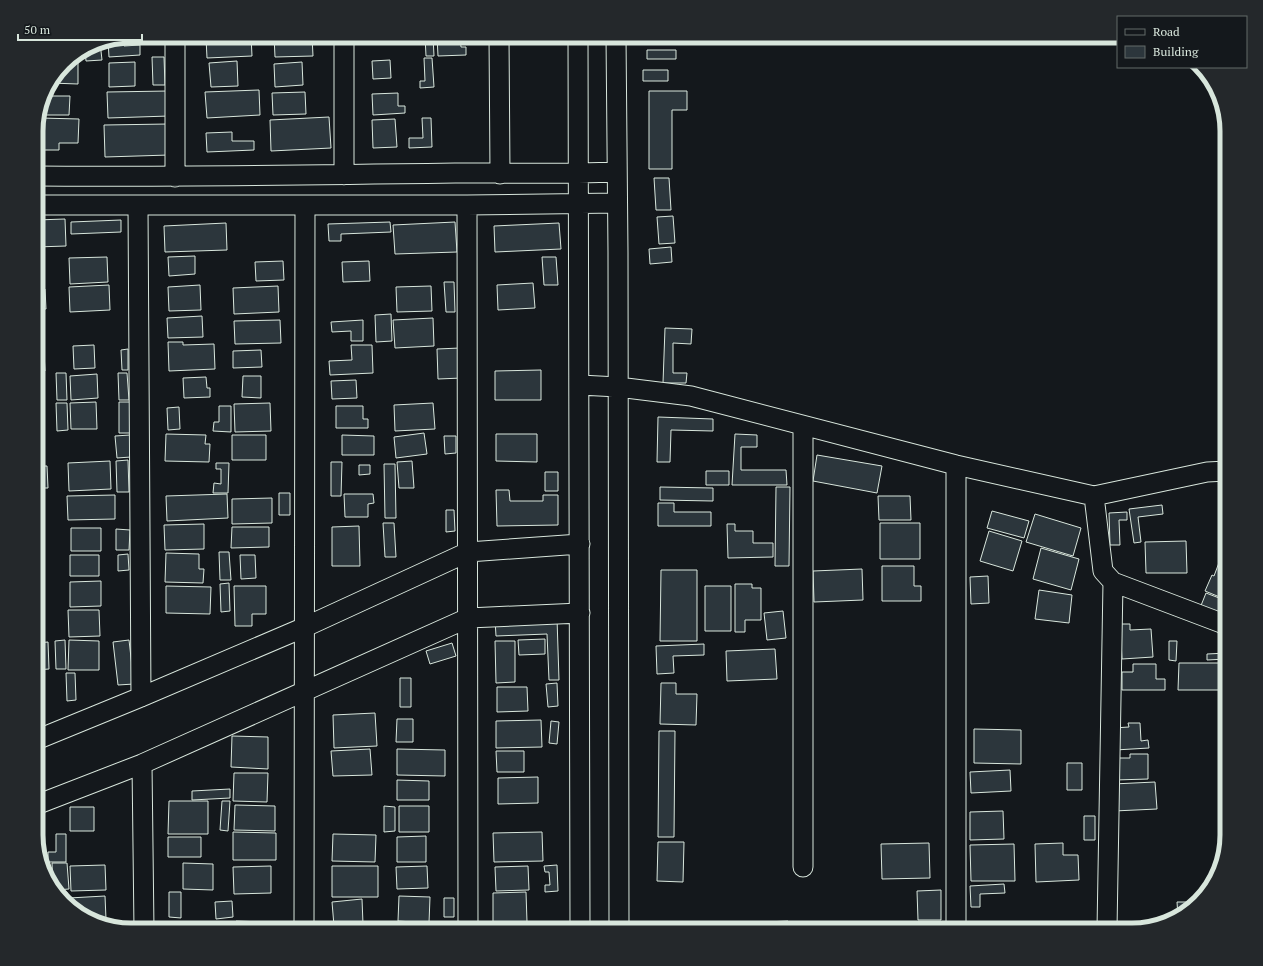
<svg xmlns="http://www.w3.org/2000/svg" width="1263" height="966" font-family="'PT Serif',serif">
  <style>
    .building { fill: #2c363c; stroke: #d8e6dc }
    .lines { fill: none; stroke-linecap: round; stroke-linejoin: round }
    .minor-casing { stroke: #d8e6dc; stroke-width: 21 }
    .minor { stroke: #14181c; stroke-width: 19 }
    .rim { fill: none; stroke: #d8e6dc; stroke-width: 5 }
  </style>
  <rect width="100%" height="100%" fill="#14181c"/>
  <path class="building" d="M251,36L252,56L207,58L206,38Z
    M274,36H312L313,56L275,57Z
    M425,36H433L434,56H426Z
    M437,36H460L461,47H466V55L438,56Z
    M124,37V46L140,45V55L109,57L108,40Z
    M100,42L102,60L86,61L85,49L95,43Z
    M647,50H676V59H647Z
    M152,57H164L165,85H153Z
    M424,58H432L434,87L420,88V81H425Z
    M390,60L391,78L373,79L372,61Z
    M237,61L238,86L211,87L209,63Z
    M135,62V86L109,87V63Z
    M302,62L303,85L275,87L274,64Z
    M66,63H78V84L50,83Z
    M643,70H668V81H643Z
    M259,90L260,115L207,118L205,92Z
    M168,91L169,116L108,118L107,92Z
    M649,91H687V110H672V169H649Z
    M305,92L306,114L273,115L272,93Z
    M398,93V106H405V113L373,115L372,94Z
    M44,96H70L69,115H42Z
    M329,117L331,148L271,151L270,120Z
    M40,118L79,119L78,143H59V150H39Z
    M422,118H431L432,147L409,148V138H423Z
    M395,119L397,147L373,148L372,120Z
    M168,124L169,155L105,157L104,125Z
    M232,132V141H254V150L207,152L206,133Z
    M654,178H669L671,210H656Z
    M673,216L675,243L659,244L657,217Z
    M65,219L66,246L36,247V220Z
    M121,220V232L71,234V222Z
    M390,222L391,232L341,234V241H329L328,224Z
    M455,222L457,252L395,254L393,225Z
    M226,223L227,250L165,252L164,226Z
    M559,223L561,249L495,252L494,226Z
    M671,247L672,262L650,264L649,249Z
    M195,256V274L169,276L168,257Z
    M107,257L108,282L70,284L69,258Z
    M542,257H556L558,285H544Z
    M36,261H41L42,283L36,284Z
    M283,261L284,280L256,281L255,262Z
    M369,261L370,281L343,282L342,262Z
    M444,282H454L455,312H446Z
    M533,283L535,308L498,310L497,285Z
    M109,285L110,310L70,312L69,287Z
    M200,285L201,310L169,311L168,287Z
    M278,286L279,312L234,314L233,288Z
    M431,286L432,311L397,312L396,287Z
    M45,289L46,309H36V290Z
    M391,314L392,341L376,342L375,315Z
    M202,316L203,337L168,338L167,318Z
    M433,318L434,346L395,348L393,320Z
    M280,320L281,343L235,344L234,321Z
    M363,320V341H351V331L332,332L331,322Z
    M665,328L692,329L691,344L673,343V373H687L686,383H663Z
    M168,342H183V345L214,344L215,369L169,371Z
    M94,345L95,368L74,369L73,346Z
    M351,345H372L373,373L330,375L329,361L352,360Z
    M460,348L462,378L438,379L437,349Z
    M128,349V370H122L121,350Z
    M261,350L262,367L233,368V351Z
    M36,352H44L45,371L36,372Z
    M541,370V400H495V371Z
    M56,373H66L67,400H57Z
    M118,373H127L129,400H119Z
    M97,374L98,398L71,400L70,376Z
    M36,376H41V386L36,387Z
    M243,376H261V398L242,397Z
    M206,377L207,388H210V397L184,398L183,378Z
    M356,380L357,398L332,399L331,381Z
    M96,402L97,429H71L70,403Z
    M119,402H130L131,433H119Z
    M56,403H67L68,430L57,431Z
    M270,403L271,431L235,432L234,404Z
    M433,403L435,429L395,431L394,405Z
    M219,406H231V432L213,431L214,422H219Z
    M336,406H363V419H368V428H336Z
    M179,407L180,429L168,430L167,408Z
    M658,417L713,419V431L671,430L670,462H657Z
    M36,432H38L39,459H36Z
    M424,433L427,454L396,458L394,437Z
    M166,434L206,435L205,444H210L209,462L165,461Z
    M496,434H537V462L496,461Z
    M735,434L757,435V447H741V470H786L787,485H732Z
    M130,435L131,457L117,458L115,436Z
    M232,435H266V460H232Z
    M342,435L374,436V455H342Z
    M444,436H456V453L445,454Z
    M817,455L882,466L877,493L813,481Z
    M128,460L129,492H117L116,461Z
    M110,461L111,489L69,491L68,463Z
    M412,461L414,488H399L397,462Z
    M331,462H342L341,496H331Z
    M216,463H229L228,493H213L214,483L221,484V469H216Z
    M384,464H395L396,518H385Z
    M359,465H370V474L359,475Z
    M36,466H47L48,488H36Z
    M706,471H729V485H706Z
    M545,472H558V491H545Z
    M660,487L713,488V501L660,500Z
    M776,487H790L789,566H775Z
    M496,490H509L510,501H543V495H558V525L497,526Z
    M279,493H290V515H279Z
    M227,494L228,518L167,521L166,496Z
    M344,494H373L374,503L368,504V517H345Z
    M115,495V519L68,520L67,496Z
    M1222,495H1227V514H1223Z
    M878,496H910L911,520H879Z
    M272,498V523L232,524V499Z
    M658,503H674V512H711V526H658Z
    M1162,505L1163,514L1138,517L1141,542L1134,543L1129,509Z
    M446,510H454L455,531L446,532Z
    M992,511L1029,521L1024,538L987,528Z
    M1127,512V520H1119L1120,545H1110L1109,513Z
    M1035,514L1081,528L1073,556L1026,542Z
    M383,523H394L396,557H385Z
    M880,523H920V559H880Z
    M204,524V549L165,550L164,525Z
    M727,524H735V531H753V543H773V557L728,558Z
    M359,526L360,566H332V527Z
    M232,527H269V547L231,548Z
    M71,528H101V551H71Z
    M116,529L130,530L129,550H116Z
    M989,531L1022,541L1013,571L980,561Z
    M1186,541L1187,573H1146L1145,542Z
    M1226,544H1227V600L1205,591L1212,575L1214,576Z
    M1041,548L1079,559L1071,590L1033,579Z
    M219,552H229L231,580H220Z
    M166,553L199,554V569H204L203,583L165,582Z
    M128,554L129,570L118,571V555Z
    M70,555H99V576H70Z
    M240,555H255L256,578L241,579Z
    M882,566H914V586H921V601H882Z
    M862,569L863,600L814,602L813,571Z
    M661,570H697V641H660Z
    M988,576L989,603L971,604L970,577Z
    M38,581L40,603L36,604V582Z
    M101,581V606L70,607V582Z
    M229,583L230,611L221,612L220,584Z
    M735,584H752V588H761V620H745V632H735Z
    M166,586L211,587L210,614L166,613Z
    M234,586H266V614H252V626H235Z
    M705,586H731V631H705Z
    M1039,590L1072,595L1069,623L1035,619Z
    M1206,593L1227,601V619L1200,608Z
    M68,610H99L100,636L69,637Z
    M783,611L786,638L767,640L764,613Z
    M557,618L559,680H549L547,634L496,636L495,620Z
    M1120,624H1130V630L1151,629L1153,657L1122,659Z
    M545,639V654L519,655L518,640Z
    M65,640L66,669H56L55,641Z
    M69,640L99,641V670H68Z
    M129,640L134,684L118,685L113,642Z
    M495,641H515V682L496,683Z
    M1169,641H1177L1176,661L1169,660Z
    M48,642L49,669L36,670V643Z
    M452,643L456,656L430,664L426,651Z
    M704,644V655L673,656L674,673L657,674L656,646Z
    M775,649L777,679L727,681L726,651Z
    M1227,653V659L1207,660V654Z
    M1179,663H1220V690H1178Z
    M1133,664H1156V679H1165V690H1122V672H1133Z
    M66,673H75L76,700L67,701Z
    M400,678H411V707H400Z
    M557,683L558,706L548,707L546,684Z
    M661,683H676V694H697L696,725L660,724Z
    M497,687H527L528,711L497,712Z
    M375,713L377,746L334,748L333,715Z
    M397,719H413V742H396Z
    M541,720L542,747L496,748V721Z
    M551,721L559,722L557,744L549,743Z
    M1128,723H1140L1141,741L1148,740L1149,748L1115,750L1113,728L1129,727Z
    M974,729L1021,730V764L974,763Z
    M659,731H675L674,837H658Z
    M232,736L268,737V769L231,767Z
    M370,749L372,775L333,776L331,751Z
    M397,749L445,750V776L397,775Z
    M496,751H524V772H497Z
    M1130,754H1148V779L1115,780L1114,758H1130Z
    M1067,763H1082V790H1067Z
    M1010,770L1011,791L971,793L970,772Z
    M234,773H268L267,802L233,801Z
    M538,777V803L498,804V778Z
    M397,780L429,781V800H397Z
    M1155,782L1157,809L1114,811L1113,784Z
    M230,789V798L192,800V791Z
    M169,801H208V834H168Z
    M222,801H230L228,831L220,830Z
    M235,805L275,806V831L234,830Z
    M384,806L395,807V831L384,832Z
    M399,806H429V832H399Z
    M70,807H94V831H70Z
    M1003,811L1004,839L970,840V812Z
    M1084,816H1095V840H1084Z
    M233,832L276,833V860H233Z
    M542,832L543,861L494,862L493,833Z
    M56,834H66V862H48V852H56Z
    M333,834L376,835L375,862L332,861Z
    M426,836V862H397V837Z
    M168,837H201V857H168Z
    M658,842H684L683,882L657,881Z
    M929,843L930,878L882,879L881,844Z
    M1063,843V855H1078L1079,880L1036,882L1035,844Z
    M1014,844L1015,881H971L970,845Z
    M52,863H67L69,889L56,890L53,886Z
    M183,863L213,864V890L183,889Z
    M105,865L106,890L71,891L70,866Z
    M557,865L558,891L545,892V885H550L549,872H545L544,866Z
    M271,866V893L234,894L233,867Z
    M332,866H378V897H332Z
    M427,866L428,888L397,889L396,867Z
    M528,866L529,890L496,891L495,867Z
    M1004,884L1005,893L980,894V907H971L970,886Z
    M941,890V920H918L917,891Z
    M67,892V903L59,893Z
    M169,892H181V918L169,917Z
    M526,892L527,922L493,923V893Z
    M105,896L106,919L92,920L73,910L70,906L69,898Z
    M399,896L430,897L429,923L398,921Z
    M444,898H454V917H444Z
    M362,899L363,924L334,926L332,902Z
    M232,901L233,917L216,919L215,902Z
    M1177,902H1196L1178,917Z
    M236,921L264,922V930H236Z
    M788,921L789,930H720V924Z
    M170,922H204V930H170Z
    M878,923H914V930H878Z
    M815,925H827V930H815Z
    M398,927H430V930H398Z
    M525,927V930H496V928Z
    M937,927V930H919V928Z"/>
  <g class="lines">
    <g class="minor-casing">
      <path id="minor" d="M175,36V177
        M344,36V175
        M499,36L500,174
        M578,36L580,930
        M616,36L618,253L619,930
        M36,176C176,177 316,175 457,173C510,173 563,174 617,172
        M36,205H467L617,203
        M467,205L468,930
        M138,206L141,697
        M580,385L618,387L691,396L956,465L1094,496L1207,472L1227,471
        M956,465V930
        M1094,496L1103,571L1113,582L1224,624L1227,628
        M36,740L141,697L305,627L468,552L580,544
        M142,764L144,930
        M36,805L142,764L468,618L580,613
        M803,867V426
        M304,930L305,205
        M1107,930L1113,582"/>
    </g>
    <use href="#minor" class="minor"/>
  </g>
  <path d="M0 0H1263V966H0ZM131 43H1132A88 88 0 0 1 1220 131V835A88 88 0 0 1 1132 923H131A88 88 0 0 1 43 835V131A88 88 0 0 1 131 43Z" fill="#24282b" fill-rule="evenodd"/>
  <path class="rim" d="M131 43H1132A88 88 0 0 1 1220 131V835A88 88 0 0 1 1132 923H131A88 88 0 0 1 43 835V131A88 88 0 0 1 131 43Z"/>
  <rect x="1117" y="16" width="130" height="52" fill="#14181c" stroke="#626a69"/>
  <rect x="1125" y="29" width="20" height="6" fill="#14181c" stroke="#626a69"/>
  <text x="1153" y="36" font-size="12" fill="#d8e6dc">Road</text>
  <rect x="1125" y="46" width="20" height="12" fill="#2c363c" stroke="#626a69"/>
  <text x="1153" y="56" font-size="12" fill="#d8e6dc">Building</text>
  <path d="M18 34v6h124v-6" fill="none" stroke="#d8e6dc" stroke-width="2"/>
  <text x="24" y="34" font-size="12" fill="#d8e6dc" stroke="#14181c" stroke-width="3" paint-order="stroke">50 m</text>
</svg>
